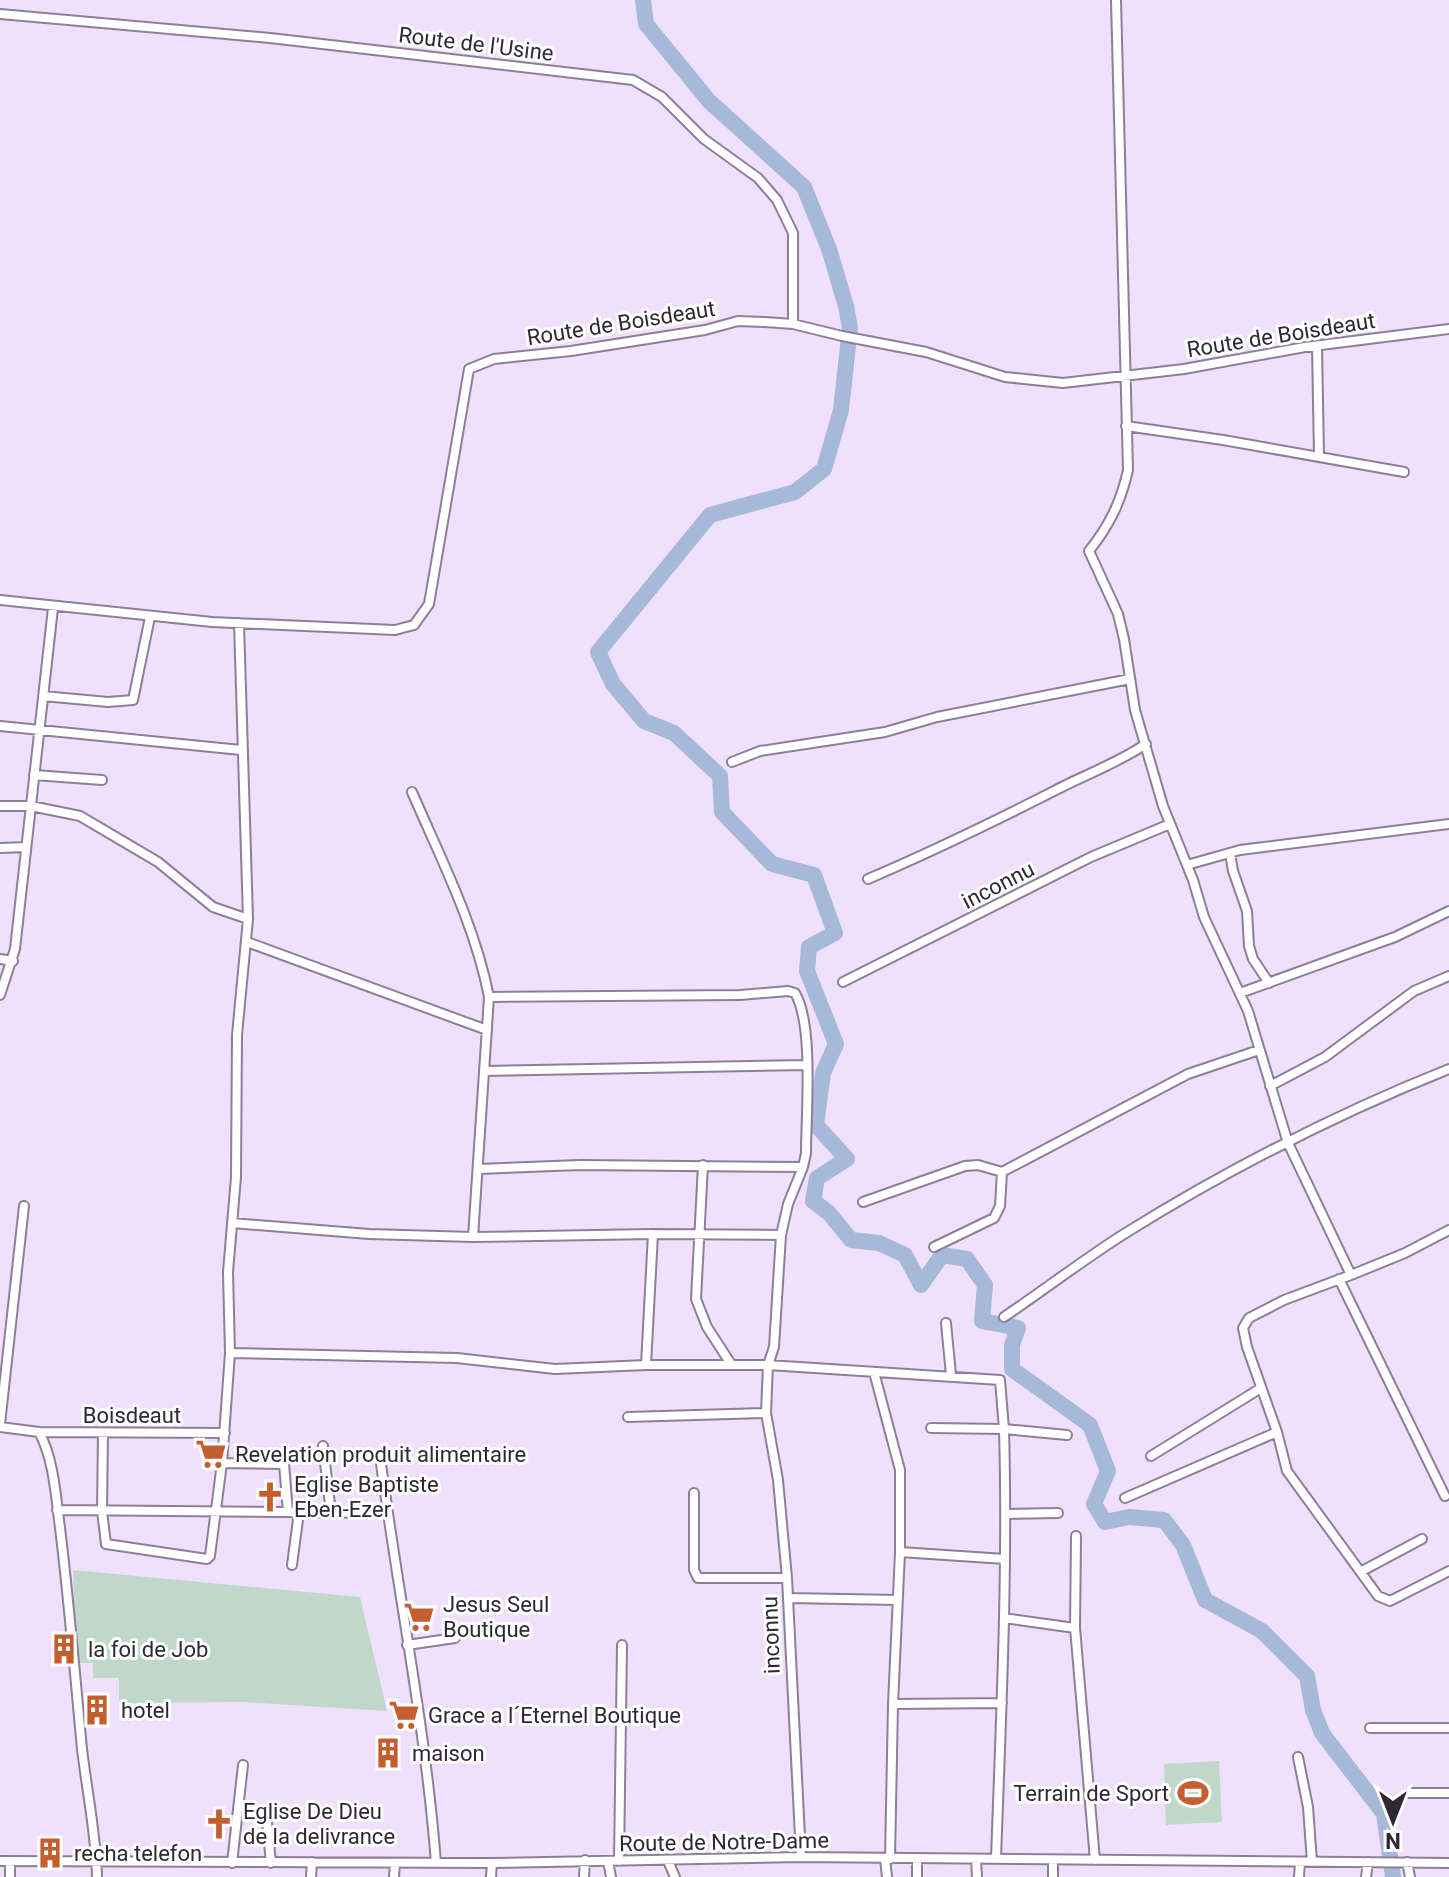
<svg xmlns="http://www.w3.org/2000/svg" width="1449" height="1877" font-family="Roboto,sans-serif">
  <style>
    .green { fill: #c0d8ca }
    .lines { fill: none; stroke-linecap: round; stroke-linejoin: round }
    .river { stroke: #a7b9d9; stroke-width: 16 }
    .minor-casing { stroke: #8e7f98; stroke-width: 12 }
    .minor { stroke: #fff; stroke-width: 8 }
    .labels { text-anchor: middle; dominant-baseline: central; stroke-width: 6; stroke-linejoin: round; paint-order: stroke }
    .street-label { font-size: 22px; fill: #2e2832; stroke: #fff }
    .poi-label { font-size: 22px; fill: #2e2832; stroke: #fff; text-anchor: start }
  </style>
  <rect width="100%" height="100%" fill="#f0e0fc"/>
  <path class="green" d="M73,1570L360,1597L387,1711L242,1702L119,1703V1678H93V1663H76Z
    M1219,1761L1222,1822L1166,1825L1164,1764Z"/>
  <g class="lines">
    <path class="river" d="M643,0L646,24L709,101L804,187L829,249L846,306L850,328L841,410L824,469L795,492L710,515L598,652L613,684L644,721L674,733L720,776L722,812L772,864L814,875L835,933L809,947L807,971L836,1044L823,1073L816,1125L847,1159L817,1178L813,1201L829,1213L851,1240L879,1243L905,1255L921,1285L942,1255L967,1259L985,1285L982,1321L1018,1328L1012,1345V1369L1090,1425L1108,1471L1094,1504L1105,1522L1129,1517L1164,1520L1183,1545L1205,1600L1262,1631L1307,1676L1313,1710L1322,1733L1384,1814L1393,1877"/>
    <g class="minor-casing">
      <path id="minor" d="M1116,0L1128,470C1121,502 1109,526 1089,551L1118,614L1124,639L1135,710L1163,806L1193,880L1204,917L1248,1011L1288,1143L1351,1275L1405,1253L1449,1230
        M0,14L270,38L633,80L662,97L704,139L758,178L777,200L793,233V324
        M1317,346L1319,456
        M1126,426L1223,440L1404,472
        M0,600L212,622L395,630L414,625L429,604L469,369L494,359L571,351L705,330L738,321L765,322L793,324L842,336L926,352L1005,377L1063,383L1184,369L1305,347L1449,329
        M43,696L108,702L133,700L150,617
        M0,726L241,750
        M732,762L760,751L885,732L937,717L1130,679
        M34,775L102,780
        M412,792C441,859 475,925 489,997L473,1237L653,1234L646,1365
        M0,806H31L80,816L158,862L213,907L248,919
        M0,848L26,847
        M1230,853L1233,871L1247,911L1249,946L1253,959L1269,983
        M1187,865L1240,850L1449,824
        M868,879C931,852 991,823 1052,792C1084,775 1116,764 1146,744
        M247,942L487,1030
        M0,959L13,961
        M843,982L1091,857L1170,824
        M1240,993L1395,937L1449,911
        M0,995L15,949L53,608
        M489,997L740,995L788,991L795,993C814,1025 806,1114 806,1153L803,1167
        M485,1071L807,1065
        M1270,1086L1325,1057L1414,991L1449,976
        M703,1165L696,1299L707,1327L731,1364
        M479,1169L580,1165L803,1167L788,1204L781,1235L774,1347L768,1365L766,1413L778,1480L787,1578L801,1857
        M863,1202L965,1166L978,1165L1002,1172L1188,1074L1259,1050
        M232,1223L369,1234L473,1237
        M653,1234L781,1235
        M934,1247L994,1218L1000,1206L1002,1172
        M1351,1275L1284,1300L1249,1318L1243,1328L1247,1347L1277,1432L1287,1471L1378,1596L1390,1601L1449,1571
        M1339,1279L1445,1496
        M1004,1317C1044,1290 1083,1260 1124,1234C1227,1170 1336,1114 1449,1069
        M946,1323L951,1375
        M230,1353L457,1358L555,1369L646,1365H768L1000,1380L1004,1429L1067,1435
        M874,1372L900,1470V1552
        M628,1417L766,1413
        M0,1424L24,1206
        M0,1427L39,1432L225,1433
        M931,1428L1004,1429C1008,1572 1001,1716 996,1859
        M39,1432C54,1459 56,1498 60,1528C69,1601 75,1675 82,1749C87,1792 96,1833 97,1877
        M103,1433L102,1511L106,1544L207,1559L210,1556L222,1463L230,1353L228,1272L236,1177L237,1035L248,919L239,623
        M323,1446L331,1513
        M1151,1456L1261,1388
        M222,1463L284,1464L288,1512
        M381,1464L388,1513
        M694,1493V1570L698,1578H787
        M1125,1498L1277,1432
        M57,1510L388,1513C405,1630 427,1745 436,1863
        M1006,1514L1058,1513
        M292,1565L299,1512
        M1362,1571L1422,1539
        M788,1598L898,1600
        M1004,1618L1075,1628L1095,1860
        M1075,1628L1076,1536
        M407,1645L455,1638
        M893,1704L1002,1703
        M1370,1728H1449
        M1298,1757L1308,1807L1312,1862
        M1409,1793H1449
        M266,1812L271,1863
        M885,1859L887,1877
        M890,1859L893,1704L900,1552L1005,1559
        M917,1859V1877
        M976,1859L977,1877
        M0,1861L492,1863L801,1857L1449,1863
        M608,1861L611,1877
        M619,1861L622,1645
        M668,1861L675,1877
        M1407,1862L1410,1877
        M232,1863L243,1765
        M10,1877V1861
        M311,1877L312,1862
        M394,1877L395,1863
        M491,1877L492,1863
        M584,1877L585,1860
        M1053,1877V1860
        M1299,1877L1300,1862
        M1366,1877L1368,1862"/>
    </g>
    <use href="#minor" class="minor"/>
  </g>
  <defs>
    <g id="supermarket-bare" transform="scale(2.4)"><path d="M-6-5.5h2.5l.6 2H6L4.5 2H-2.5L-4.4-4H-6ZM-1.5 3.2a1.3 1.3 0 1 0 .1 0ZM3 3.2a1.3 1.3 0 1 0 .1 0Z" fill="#c45e31" stroke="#fff" stroke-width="2.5" paint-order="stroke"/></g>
    <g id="church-bare" transform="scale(2.4)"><path d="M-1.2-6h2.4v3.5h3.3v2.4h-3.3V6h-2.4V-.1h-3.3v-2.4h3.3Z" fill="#c45e31" stroke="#fff" stroke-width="2.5" paint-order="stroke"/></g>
    <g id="building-bare" transform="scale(2.4)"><path d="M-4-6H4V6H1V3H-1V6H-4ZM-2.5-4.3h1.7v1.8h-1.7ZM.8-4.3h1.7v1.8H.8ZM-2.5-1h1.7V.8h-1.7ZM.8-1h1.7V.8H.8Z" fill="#c45e31" stroke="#fff" stroke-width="2.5" paint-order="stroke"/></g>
    <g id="stadium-bare" transform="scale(2.4)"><path d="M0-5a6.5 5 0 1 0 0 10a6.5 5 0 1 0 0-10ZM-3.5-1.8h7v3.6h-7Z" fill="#c45e31" stroke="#fff" stroke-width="2.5" paint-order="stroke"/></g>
  </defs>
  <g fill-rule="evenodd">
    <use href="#supermarket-bare" x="211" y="1454"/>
    <use href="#church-bare" x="270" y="1497"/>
    <use href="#supermarket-bare" x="419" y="1617"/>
    <use href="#building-bare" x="64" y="1649"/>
    <use href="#building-bare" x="97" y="1710"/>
    <use href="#supermarket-bare" x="404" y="1715"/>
    <use href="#building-bare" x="388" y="1753"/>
    <use href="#stadium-bare" x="1193" y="1793"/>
    <use href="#church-bare" x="219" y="1824"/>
    <use href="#building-bare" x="50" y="1853"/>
  </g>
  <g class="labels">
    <g class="street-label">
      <text transform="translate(476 44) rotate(7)">Route de l'Usine</text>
      <text transform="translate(621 323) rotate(-9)">Route de Boisdeaut</text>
      <text transform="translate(1281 335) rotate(-9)">Route de Boisdeaut</text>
      <text transform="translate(998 885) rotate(-27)">inconnu</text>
      <text x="132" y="1415">Boisdeaut</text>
      <text transform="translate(771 1635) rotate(-92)">inconnu</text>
      <text transform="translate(724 1842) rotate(-1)">Route de Notre-Dame</text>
    </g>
    <g class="poi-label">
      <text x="235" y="1454">Revelation produit alimentaire</text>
      <text x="294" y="1484">Eglise Baptiste<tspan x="294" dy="25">Eben-Ezer</tspan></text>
      <text x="443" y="1604">Jesus Seul<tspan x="443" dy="25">Boutique</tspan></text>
      <text x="88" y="1649">la foi de Job</text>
      <text x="121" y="1710">hotel</text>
      <text x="428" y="1715">Grace a l´Eternel Boutique</text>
      <text x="412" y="1753">maison</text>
      <text x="1169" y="1793" text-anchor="end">Terrain de Sport</text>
      <text x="243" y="1811">Eglise De Dieu<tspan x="243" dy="25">de la delivrance</tspan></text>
      <text x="74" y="1853">recha telefon</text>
    </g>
  </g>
  <g transform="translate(1393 1821) rotate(180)" stroke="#ffffff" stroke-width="6" paint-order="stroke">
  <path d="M0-6L14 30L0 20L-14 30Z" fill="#2e2832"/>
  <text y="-12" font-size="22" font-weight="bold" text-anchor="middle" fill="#2e2832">N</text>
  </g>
</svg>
